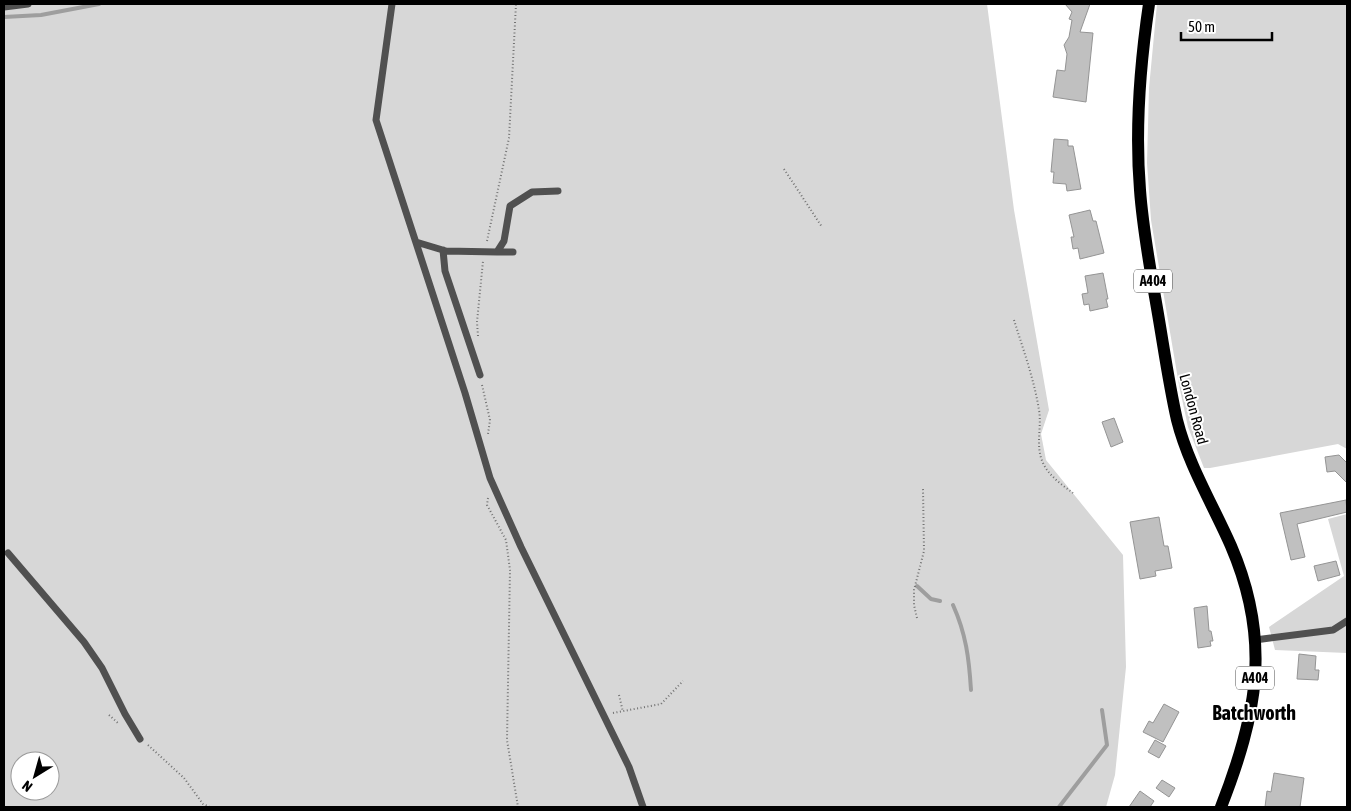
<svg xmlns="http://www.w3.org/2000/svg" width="1351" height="811" font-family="'Asap Condensed',sans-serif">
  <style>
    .green { fill: #d7d7d7; fill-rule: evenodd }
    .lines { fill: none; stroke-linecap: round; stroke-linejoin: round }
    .stream { stroke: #9e9e9e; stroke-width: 4 }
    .building { fill: #c0c0c0; stroke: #949494 }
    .path { stroke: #727272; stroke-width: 2; stroke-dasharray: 1 2.5; stroke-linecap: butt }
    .service { stroke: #505050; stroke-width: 7 }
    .primary { stroke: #000; stroke-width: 12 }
    .labels { text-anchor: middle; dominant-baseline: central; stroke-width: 4; stroke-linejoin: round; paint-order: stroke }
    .shield { fill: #fff; stroke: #4c4c4c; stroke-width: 1 }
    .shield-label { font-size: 14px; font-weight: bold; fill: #000 }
    .street-label { font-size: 15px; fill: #000; stroke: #fff }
    .district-label { font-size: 20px; font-weight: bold; fill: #000; stroke: #fff }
  </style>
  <rect width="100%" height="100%" fill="#fff"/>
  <path class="green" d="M4,4H987L1014,210L1049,410L1041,434L1046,460L1123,555L1126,667L1115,775L1106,807H4ZM20,761H50V791H20Z
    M1157,4H1347V449L1338,444L1210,468H1204L1188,427L1179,385L1151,220L1147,163L1149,88Z
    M1347,514V653L1275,650L1269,627L1344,576L1328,519Z"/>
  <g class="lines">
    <path class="stream" d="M4,17L41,15L99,4
      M917,586L931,599L940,601
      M953,605C966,634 969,658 971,690
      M1059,807L1107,745L1102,710"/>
  </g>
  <path class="building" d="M1065,4H1090L1080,32L1093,33L1086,102L1053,97L1057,70L1065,71L1067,54L1064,45L1069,37L1072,20L1069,19L1072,12Z
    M1054,139L1068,140V146H1073L1081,189L1067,191L1066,184L1053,183L1054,172H1051Z
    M1090,210L1093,221H1096L1104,253L1080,259L1078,248L1073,249L1071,237H1074L1069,215Z
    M1103,273L1108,299H1106L1108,307L1090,311L1089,304L1084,305L1082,294L1088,293L1085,276Z
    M1114,418L1123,442L1111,447L1102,422Z
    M1339,455L1347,463V483L1335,471L1327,472L1325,457Z
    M1346,500L1347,512L1297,524L1305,557L1291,560L1280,513Z
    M1159,517L1164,546H1168L1172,568L1155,571L1156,576L1140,579L1130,522Z
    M1336,561L1340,575L1318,581L1314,566Z
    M1207,606L1209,631H1211L1213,641H1210L1211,646L1198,648L1194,608Z
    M1299,654L1316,656L1315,670H1319L1318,680L1297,679Z
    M1164,704L1179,712L1163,742L1143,732L1149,721L1153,723Z
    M1155,740L1166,746L1159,758L1148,752Z
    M1274,773L1304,778L1300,807H1265L1267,791L1271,792Z
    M1162,780L1175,788L1169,797L1156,788Z
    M1140,791L1154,801L1150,807H1129Z"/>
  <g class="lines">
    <path class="path" d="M784,169L822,227
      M487,241L509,138L516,4
      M1014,320C1023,349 1034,379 1039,410C1042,428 1035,446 1043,463C1049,476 1062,485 1073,493
      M478,336L477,322L483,261
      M482,385L490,420L488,434
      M488,498L487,505L506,540L510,570L507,740L518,807
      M917,618L914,605V590L924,551L923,489
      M619,695L623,712
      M613,713L661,704L683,681
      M109,715L118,723
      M148,745L184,778L203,804L210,807"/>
    <path class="service" d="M392,4L376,120L465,393L490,478L521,547L629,767L643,807
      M4,7L28,4
      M416,242L446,251L497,252L504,241L510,206L532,192L558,191
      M443,250L445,271L480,375
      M497,252H513
      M8,553L84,642L102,668L125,714L140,739
      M1255,640L1333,630L1347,621"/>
    <path class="primary" d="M1149,4C1140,65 1135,129 1140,190C1143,232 1151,273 1158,314C1164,349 1169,385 1177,420C1188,464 1213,505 1231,546C1272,641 1257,715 1221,807"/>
  </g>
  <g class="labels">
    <g class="shield">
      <rect x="1134" y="269.5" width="38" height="23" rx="4"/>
      <rect x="1236" y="666.5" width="38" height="23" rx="4"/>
    </g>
    <g class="shield-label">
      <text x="1153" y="281">A404</text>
      <text x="1255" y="678">A404</text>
    </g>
    <g class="street-label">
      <text transform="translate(1194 409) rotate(75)">London Road</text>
    </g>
    <g class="district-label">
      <text x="1254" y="712">Batchworth</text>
    </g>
  </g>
  <rect width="1351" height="811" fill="none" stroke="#000000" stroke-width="10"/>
  <g transform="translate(35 776) rotate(217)"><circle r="24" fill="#ffffff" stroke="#999999"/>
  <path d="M0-4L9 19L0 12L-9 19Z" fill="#000000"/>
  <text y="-8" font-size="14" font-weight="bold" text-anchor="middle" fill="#000000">N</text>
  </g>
  <path d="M1181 32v8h91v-8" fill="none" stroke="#000000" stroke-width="2.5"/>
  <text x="1188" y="32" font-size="15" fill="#000000" stroke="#ffffff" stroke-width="4" paint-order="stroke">50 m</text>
</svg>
